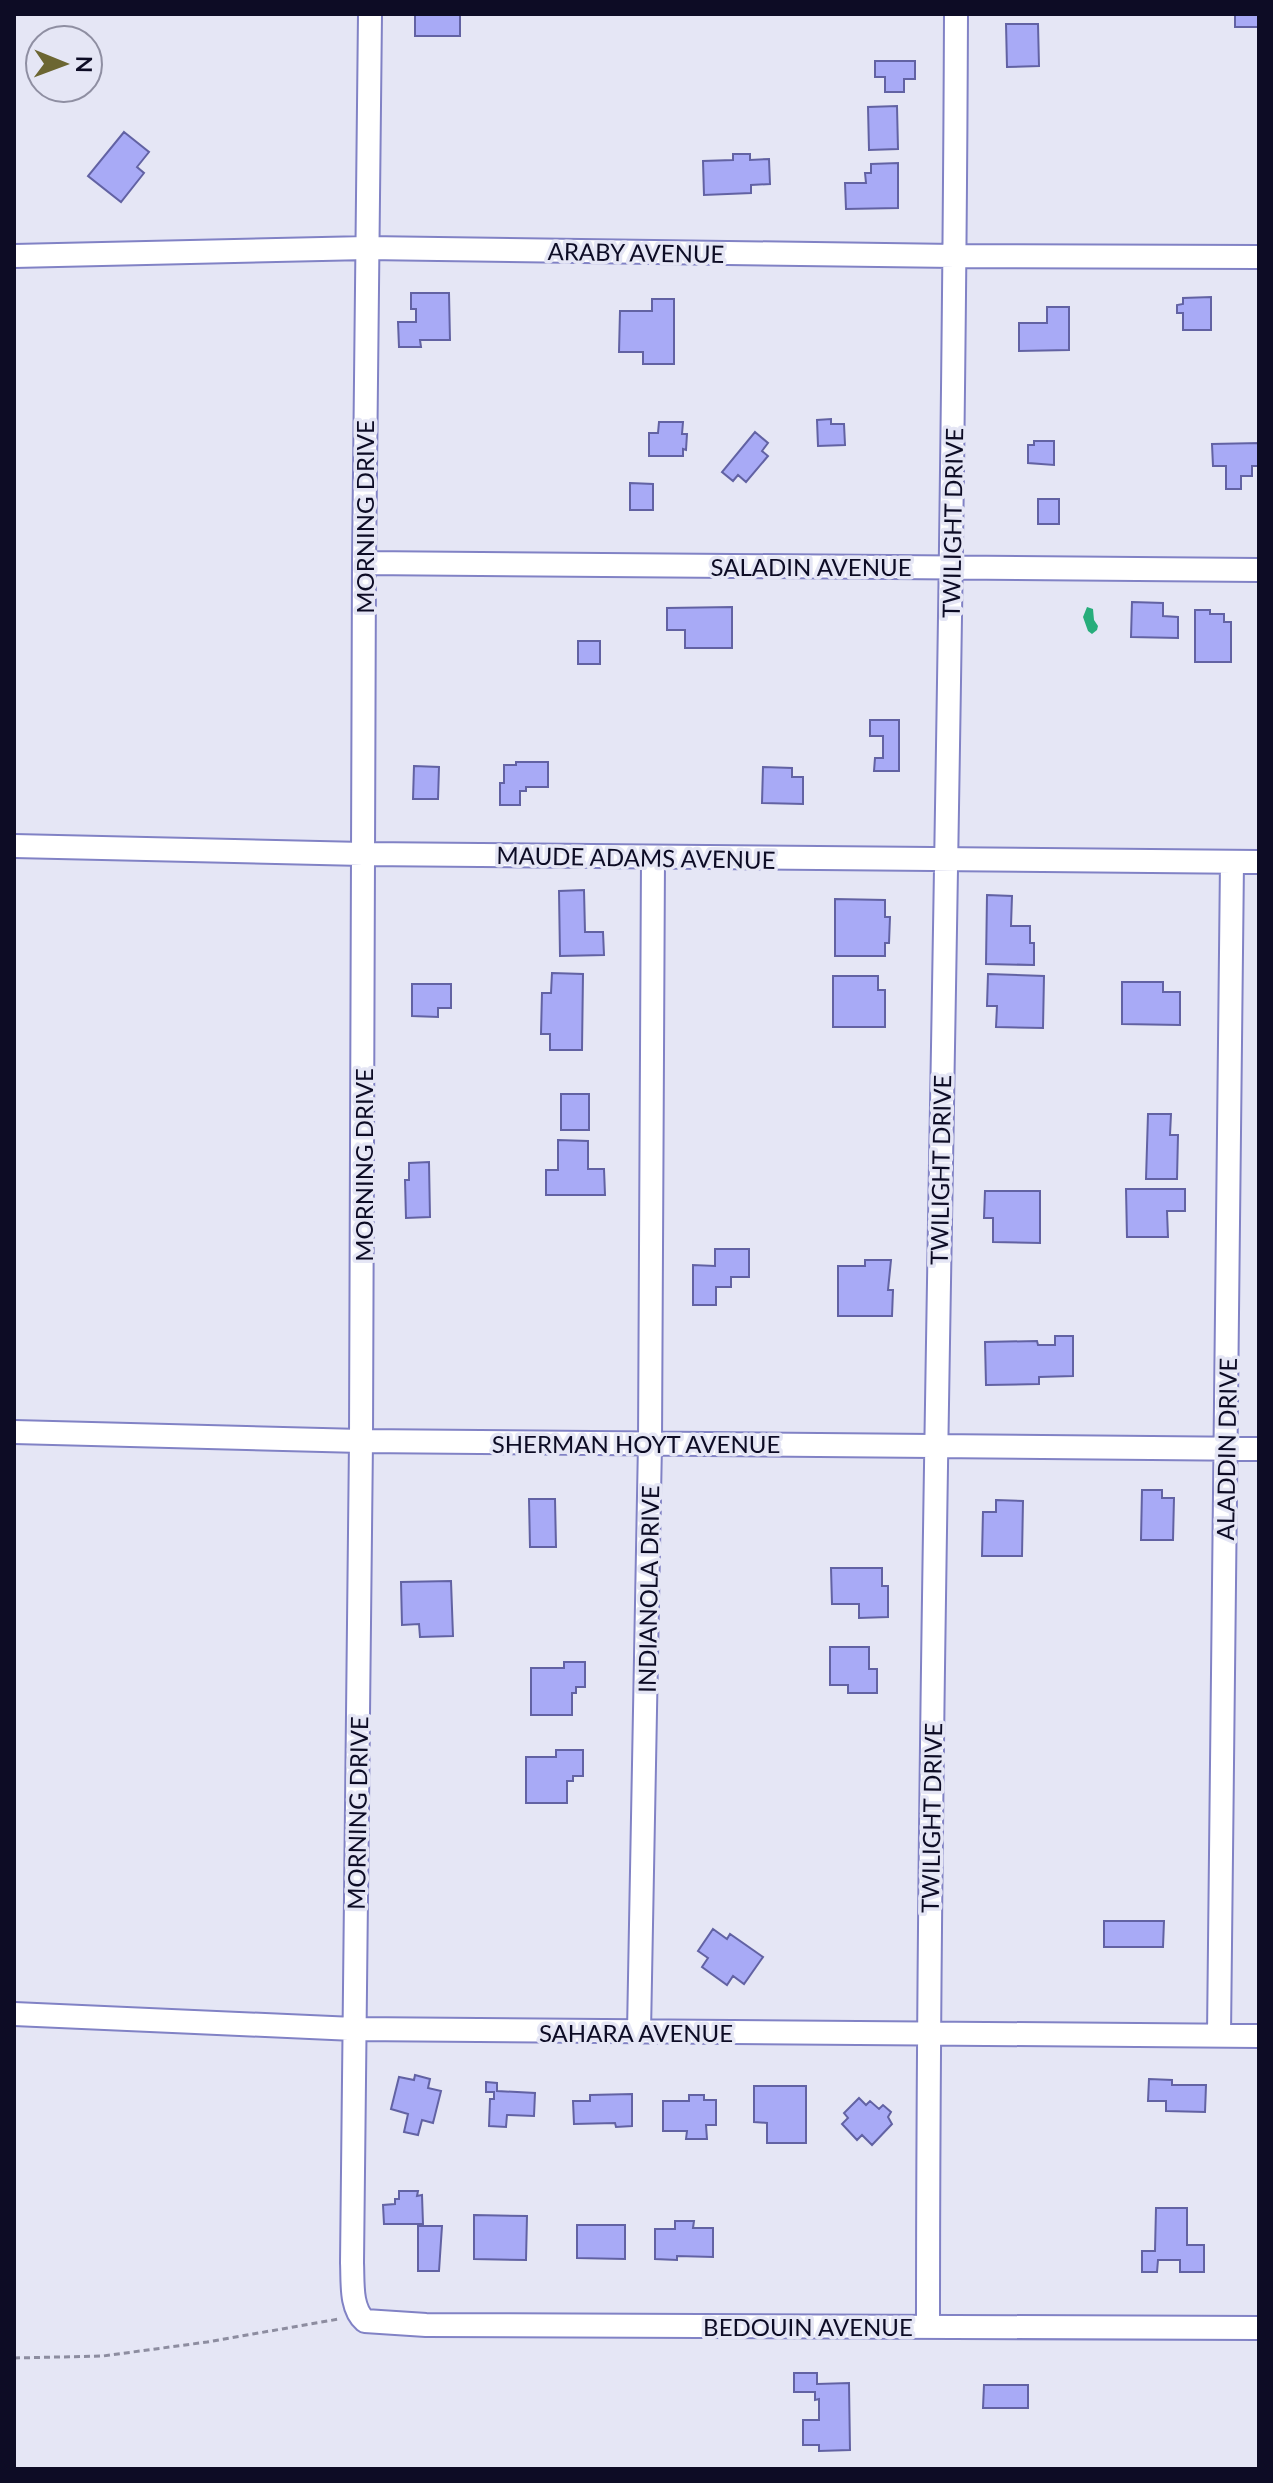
<svg xmlns="http://www.w3.org/2000/svg" width="1273" height="2483" font-family="Lato,sans-serif">
  <style>
    .water { fill: #27ad7b }
    .building { fill: #a8aaf6; stroke: #6262a3; stroke-width: 2 }
    .lines { fill: none; stroke-linecap: round; stroke-linejoin: round }
    .street-casing { stroke: #8182c5; stroke-width: 26 }
    .path { stroke: #8d8da0; stroke-width: 3; stroke-dasharray: 6 4; stroke-linecap: butt }
    .street { stroke: #fff; stroke-width: 22 }
    .labels { text-anchor: middle; dominant-baseline: central; stroke-width: 7; stroke-linejoin: round; paint-order: stroke }
    .street-label { font-size: 24px; fill: #0d0c25; stroke: #e5e6f5 }
  </style>
  <rect width="100%" height="100%" fill="#e5e6f5"/>
  <path class="water" d="M1087,607L1093,609L1094,620L1098,626L1097,630L1092,634L1088,631L1083,617Z"/>
  <path class="building" d="M415,14H460V36H415Z
    M1235,14H1258V27H1235Z
    M1006,24H1038L1039,66L1007,67Z
    M875,61H915V79H904V92H885V77H875Z
    M897,106L898,149L869,150L868,107Z
    M124,132L149,152L137,167L144,173L121,202L88,176Z
    M733,154H750V160L769,159L770,184L751,185V193L704,195L703,161L733,160Z
    M898,163V208L846,209L845,183H866L865,173H871V164Z
    M411,293H449L450,340H420L421,347H399L398,322H416V309H411Z
    M1211,297V330H1183V313H1177V305L1183,304V298Z
    M652,299H674V364H643V352H619L620,311H652Z
    M1047,307H1069V350L1019,351V323H1047Z
    M831,419V424H844L845,445L818,446L817,420Z
    M659,422H683L682,434H687L686,450L683,449V456H649V433H658Z
    M755,432L768,443L762,451L768,456L746,482L738,475L733,481L722,472Z
    M1034,441H1054V465L1028,463V445H1034Z
    M1259,443V466H1252V476H1241V489H1226V466H1213L1212,444Z
    M630,483L653,484V510H630Z
    M1038,499H1059V524H1038Z
    M1132,602L1163,603V616L1178,617V638L1131,637Z
    M732,607V648H685V630H667V608Z
    M1195,610H1210V614H1224V622H1231V662H1195Z
    M578,641H600V664H578Z
    M870,720H899V771H874L875,758H883V736H870Z
    M516,762H548V787H526V791H520V805H500V783H504V765H516Z
    M414,766L439,767L438,799H413Z
    M763,767L792,768V777H803V804L762,803Z
    M584,890L585,932H603L604,955L560,956L559,891Z
    M987,895L1012,896L1011,926H1030V943H1034V965L986,964Z
    M835,899L885,900V917H890L889,943H885V956H835Z
    M552,973L583,974L582,1050H550V1034H541L542,993H551Z
    M988,974L1044,976L1043,1028L996,1027L997,1006H987Z
    M833,976H878V990H885V1027H833Z
    M1122,982H1163V992H1180V1025L1122,1024Z
    M412,984H451V1008H438V1017L412,1016Z
    M561,1094H589V1130H561Z
    M1148,1114H1171L1170,1135H1178L1177,1179H1146Z
    M558,1140L588,1141V1169H604L605,1195H546V1170H558Z
    M429,1162L430,1217L406,1218L405,1180H409V1163Z
    M1126,1189H1185V1211H1167L1168,1237H1127Z
    M985,1191H1040V1243L993,1242V1218H984Z
    M715,1249H749V1277H731V1287H716V1305H693V1265L715,1266Z
    M865,1260H891L888,1290H893L892,1316H838V1266H865Z
    M1055,1336H1073V1376L1039,1377V1384L986,1385L985,1342L1037,1341L1038,1345H1055Z
    M1142,1490H1162V1498H1174L1173,1540H1141Z
    M529,1499H555L556,1547H530Z
    M996,1500L1023,1501L1022,1556H982L983,1512H996Z
    M831,1568H882V1586H888V1617L859,1618V1604H832Z
    M451,1581L453,1636L420,1637L419,1624L402,1625L401,1582Z
    M830,1647H869V1669H877V1693H848V1685H830Z
    M564,1662H585V1687H576V1693H572V1715H531V1668H564Z
    M556,1750H583V1776H573V1781H567V1803H526V1757H556Z
    M1104,1921H1164L1163,1947H1104Z
    M713,1929L727,1939L730,1934L763,1957L744,1984L733,1976L727,1985L702,1967L708,1958L698,1951Z
    M415,2075L430,2079L428,2088L441,2091L433,2123L422,2120L418,2135L404,2132L408,2114L391,2109L399,2077L414,2080Z
    M1149,2079L1172,2080V2085H1206L1205,2112L1166,2111V2101H1148Z
    M486,2082L497,2083V2091L535,2093L534,2116L507,2115L506,2127L489,2126L490,2099H494V2092H486Z
    M754,2086H806V2143H767V2123L754,2122Z
    M632,2094V2126L616,2127L615,2123L574,2124L573,2101H590V2095Z
    M689,2095H704V2100H716V2125H706L707,2139H686L687,2131H663V2101H689Z
    M859,2098L866,2105L870,2101L879,2109L883,2105L891,2112L888,2117L892,2124L872,2145L862,2135L857,2140L842,2124L848,2118L844,2113Z
    M399,2191H418L417,2196L422,2195L423,2224H384L383,2205L395,2204V2199H399Z
    M1156,2208H1187V2245H1204V2272H1180V2260H1158L1157,2272H1142V2251H1155Z
    M474,2215L527,2216L526,2260L474,2259Z
    M675,2221H694L693,2228H713V2257L677,2256V2260L655,2259V2229H675Z
    M577,2225H625V2259L577,2258Z
    M418,2226H442L439,2271H418Z
    M794,2373H817V2384L849,2383L850,2450L819,2451V2445H803V2420H819V2399L815,2400V2392H794Z
    M984,2385H1028V2408H983Z"/>
  <g class="lines">
    <g class="street-casing">
      <path id="street" d="M370,14L364,563L361,1441L352,2263C353,2281 350,2308 365,2321L426,2325L1259,2328
        M14,256L367,248L955,256L1259,257
        M364,563L1259,570
        M14,846L363,854L1259,862
        M14,1432L361,1441L1259,1449
        M14,2014L354,2029L1259,2036
        M639,2032L650,1443L653,858
        M1219,2035L1232,862
        M928,2327C928,1556 953,785 956,14"/>
    </g>
    <path class="path" d="M14,2358L103,2356L207,2342L339,2319"/>
    <use href="#street" class="street"/>
  </g>
  <g class="labels">
    <g class="street-label">
      <text transform="translate(636 252) rotate(1)">ARABY AVENUE</text>
      <text transform="translate(364 517) rotate(-90)">MORNING DRIVE</text>
      <text transform="translate(952 523) rotate(-89)">TWILIGHT DRIVE</text>
      <text x="811" y="566">SALADIN AVENUE</text>
      <text transform="translate(636 857) rotate(1)">MAUDE ADAMS AVENUE</text>
      <text transform="translate(363 1165) rotate(-90)">MORNING DRIVE</text>
      <text transform="translate(940 1170) rotate(-89)">TWILIGHT DRIVE</text>
      <text x="636" y="1443">SHERMAN HOYT AVENUE</text>
      <text transform="translate(1226 1449) rotate(-89)">ALADDIN DRIVE</text>
      <text transform="translate(648 1589) rotate(-89)">INDIANOLA DRIVE</text>
      <text transform="translate(357 1813) rotate(-89)">MORNING DRIVE</text>
      <text transform="translate(931 1818) rotate(-89)">TWILIGHT DRIVE</text>
      <text x="636" y="2032">SAHARA AVENUE</text>
      <text x="808" y="2326">BEDOUIN AVENUE</text>
    </g>
  </g>
  <rect width="1273" height="2483" fill="none" stroke="#0d0c25" stroke-width="32"/>
  <g transform="translate(64 64) rotate(91)"><circle r="38" fill="#e5e6f5" stroke="#8f8fa2" stroke-width="2"/>
  <path d="M0-6L14 30L0 20L-14 30Z" fill="#6c6632"/>
  <text y="-12" font-size="22" font-weight="bold" text-anchor="middle" fill="#0d0c25">N</text>
  </g>
</svg>
